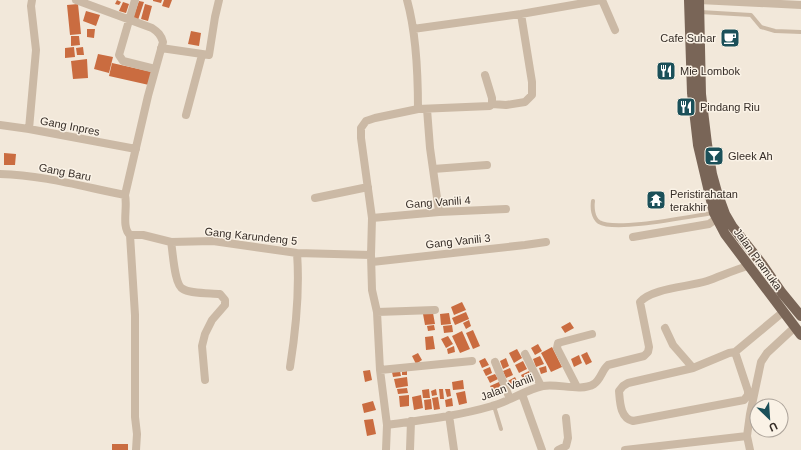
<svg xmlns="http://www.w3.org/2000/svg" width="801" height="450" font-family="Helvetica,sans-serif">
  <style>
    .building { fill: #ca6c40 }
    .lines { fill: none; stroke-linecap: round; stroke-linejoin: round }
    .service { stroke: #cbb9a5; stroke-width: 4 }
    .minor { stroke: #cbb9a5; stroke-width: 8 }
    .primary { stroke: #796557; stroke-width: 10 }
    .labels { text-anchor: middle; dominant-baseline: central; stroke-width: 3; stroke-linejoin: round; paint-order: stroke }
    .poi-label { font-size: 11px; fill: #362d27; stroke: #faf2e6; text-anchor: start }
    .street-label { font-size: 11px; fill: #362d27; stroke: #faf2e6 }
  </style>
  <rect width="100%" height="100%" fill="#f2e8da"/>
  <path class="building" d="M117,0L121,2L119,5L115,4Z
    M153,0H162L161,3L153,1Z
    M164,0H172L169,8L162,6Z
    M139,1L144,2L138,20L133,18Z
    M123,2L129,4L126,13L119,11Z
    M78,4L81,34L70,35L67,5Z
    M145,4L152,6L148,21L141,19Z
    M86,11L100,15L96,26L83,21Z
    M87,29H95L94,38L87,37Z
    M191,31L201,33L199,46L188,44Z
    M71,36H79L80,45L71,46Z
    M74,47L75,57L65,58V48Z
    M83,47L84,55H77L76,48Z
    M98,54L113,57L109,73L94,69Z
    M87,59L88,78L73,79L71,61Z
    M112,63L152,72L149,85L109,76Z
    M4,153L16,154L15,165H4Z
    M462,302L466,310L454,315L451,307Z
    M466,312L469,319L455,325L452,318Z
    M433,313L435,324L425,325L423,314Z
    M449,313L451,324L441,325L440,314Z
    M469,320L471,326L466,329L463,323Z
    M570,322L574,328L565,333L561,327Z
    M434,325L435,330L428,331L427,326Z
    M452,325L453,332L444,333L443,326Z
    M473,330L480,346L473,349L466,333Z
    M462,331L470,349L460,353L452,336Z
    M433,336L435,349L426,350L425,337Z
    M448,336L453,344L446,348L441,339Z
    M538,344L542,351L535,355L531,348Z
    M454,346L455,352L448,354L447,349Z
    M552,347L562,367L551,372L541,353Z
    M517,349L522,358L514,363L509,353Z
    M587,352L592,362L586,365L581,355Z
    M418,353L422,360L416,364L412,356Z
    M579,355L582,363L574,367L571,359Z
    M540,356L544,364L536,367L533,359Z
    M485,358L489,365L482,368L479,361Z
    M506,358L509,366L503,369L500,361Z
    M523,361L527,369L519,373L515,365Z
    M546,366L547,372L541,374L539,368Z
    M490,367L492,373L486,376L483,370Z
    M510,368L513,375L506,378L503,371Z
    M370,370L372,380L365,382L363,371Z
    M400,371L401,376L393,377L392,372Z
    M407,371V375H402V372Z
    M529,371L532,378L524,381L521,375Z
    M495,374L498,379L490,383L487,377Z
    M407,377L408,386L396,388L394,379Z
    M515,377L519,385L513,389L508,381Z
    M463,380L464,389L453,390L452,382Z
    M499,382L503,390L495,394L490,386Z
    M407,388L408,393L398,394L397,389Z
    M429,389L430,398H423L422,390Z
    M436,389L437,395L432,396L431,391Z
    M439,389H443L444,399H440Z
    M445,389H450L451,396L447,397Z
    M465,391L467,403L459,405L456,393Z
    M409,395V406L400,407L399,396Z
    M421,395L423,408L414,410L412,397Z
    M438,397L440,409L434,410L432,398Z
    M452,398L453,406L446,407L445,400Z
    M431,399L432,409L425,410L424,400Z
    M373,401L376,410L364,413L362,404Z
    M373,419L376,434L367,436L364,420Z
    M112,444H128V450H112Z"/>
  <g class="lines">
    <path class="service" d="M700,12L751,15L761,27L775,31L801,32
      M593,201C592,208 593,218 599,222C615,232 692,216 713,213
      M494,406L501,429"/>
    <path class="minor" d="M76,0L152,28C158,32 161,35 163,42L148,96L125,195C128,207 121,227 130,235L135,315V417L137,434L136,450
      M135,0L119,55L123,61L155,69
      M407,0C416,32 418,75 418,109
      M602,0L615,30
      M699,0L801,5
      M413,29L521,14L601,0
      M161,48L209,55L215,17L219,0
      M492,104L506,105L525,102L532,95V82L521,14
      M427,109L430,148L439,212
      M186,115L202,55
      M0,125L29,129L136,149
      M29,129L36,50L31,6L32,0
      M433,169L487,165
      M0,174C43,175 84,187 125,195
      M315,198L368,187
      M372,218L439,212L506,209
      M130,235H143L171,242L213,241L297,253L371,255
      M633,237L709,224L716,219
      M171,242C173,251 174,285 183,289C191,294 210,293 220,294L225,300V305L212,320L205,334L202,346L205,380
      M372,262L525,245L546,242
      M377,312L435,310
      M665,328L673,345L693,368L729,353L735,352L748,391V395L744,400L633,421C620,418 620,402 619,391L623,386L628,383L693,368
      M735,352L783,312
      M525,354L541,386
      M495,362L510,399
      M290,367C296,329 300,292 297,253
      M380,370L472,361
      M577,387L557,348L558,343L592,334
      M522,394L542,450
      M449,415L454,450
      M387,425C422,420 458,416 492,406C508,402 527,389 543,386C557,383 581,392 594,384C601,379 602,370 608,365L644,356L648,352L649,347L640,302C652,288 689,287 707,281C721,276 734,270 748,266
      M386,450L387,425L380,370L377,312L372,290L371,255L372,218L361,138V128L366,121L375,118L418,109L490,106L492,104V98L485,75
      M410,450L411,421
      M558,450L566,446L568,438L566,418
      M625,450L747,436
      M750,450L747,436L750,414L761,362L767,353L795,327"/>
    <path class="primary" d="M689,0L692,93L698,145L714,213L725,234L801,335
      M699,0L701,94L707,144L712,174L717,192L725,214L732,226L762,264L782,293L801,316"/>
  </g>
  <defs>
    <g id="cafe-square" transform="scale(1)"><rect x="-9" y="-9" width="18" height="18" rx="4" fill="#1b5059" stroke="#faf2e6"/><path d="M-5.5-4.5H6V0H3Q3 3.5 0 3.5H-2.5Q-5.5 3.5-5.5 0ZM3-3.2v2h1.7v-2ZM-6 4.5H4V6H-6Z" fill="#fff"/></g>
    <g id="restaurant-square" transform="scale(1)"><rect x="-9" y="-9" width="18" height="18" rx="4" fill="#1b5059" stroke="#faf2e6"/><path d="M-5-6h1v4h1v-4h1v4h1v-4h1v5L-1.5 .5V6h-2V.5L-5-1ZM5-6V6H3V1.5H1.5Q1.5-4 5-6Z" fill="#fff"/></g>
    <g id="bar-square" transform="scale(1)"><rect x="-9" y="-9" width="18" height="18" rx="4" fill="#1b5059" stroke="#faf2e6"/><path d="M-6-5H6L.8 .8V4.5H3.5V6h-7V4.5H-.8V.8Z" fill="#fff"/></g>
    <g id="temple-square" transform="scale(1)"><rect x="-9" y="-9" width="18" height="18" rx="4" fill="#1b5059" stroke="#faf2e6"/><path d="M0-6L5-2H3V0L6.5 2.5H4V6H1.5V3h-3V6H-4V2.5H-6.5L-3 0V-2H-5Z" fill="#fff"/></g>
  </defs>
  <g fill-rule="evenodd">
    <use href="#cafe-square" x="730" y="38"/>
    <use href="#restaurant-square" x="666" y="71"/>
    <use href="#restaurant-square" x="686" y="107"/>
    <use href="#bar-square" x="714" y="156"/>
    <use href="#temple-square" x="656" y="200"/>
  </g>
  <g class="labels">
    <g class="poi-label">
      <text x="716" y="38" text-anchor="end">Cafe Suhar</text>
      <text x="680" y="71">Mie Lombok</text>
      <text x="700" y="107">Pindang Riu</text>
      <text x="728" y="156">Gleek Ah</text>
      <text x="670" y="194">Peristirahatan<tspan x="670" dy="13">terakhir</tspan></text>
    </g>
    <g class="street-label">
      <text transform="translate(70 126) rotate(11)">Gang Inpres</text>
      <text transform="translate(65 172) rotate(11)">Gang Baru</text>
      <text transform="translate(438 202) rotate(-4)">Gang Vanili 4</text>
      <text transform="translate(251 236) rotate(6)">Gang Karundeng 5</text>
      <text transform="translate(458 241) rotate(-6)">Gang Vanili 3</text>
      <text transform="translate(758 259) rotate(54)">Jalan Pramuka</text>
      <text transform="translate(507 387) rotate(-21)">Jalan Vanili</text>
    </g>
  </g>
  <g transform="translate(769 418) rotate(155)"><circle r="19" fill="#faf2e6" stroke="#aca39a"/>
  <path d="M0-3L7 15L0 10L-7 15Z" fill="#1b5059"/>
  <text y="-6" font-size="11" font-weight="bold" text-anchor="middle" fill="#362d27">U</text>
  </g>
</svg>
